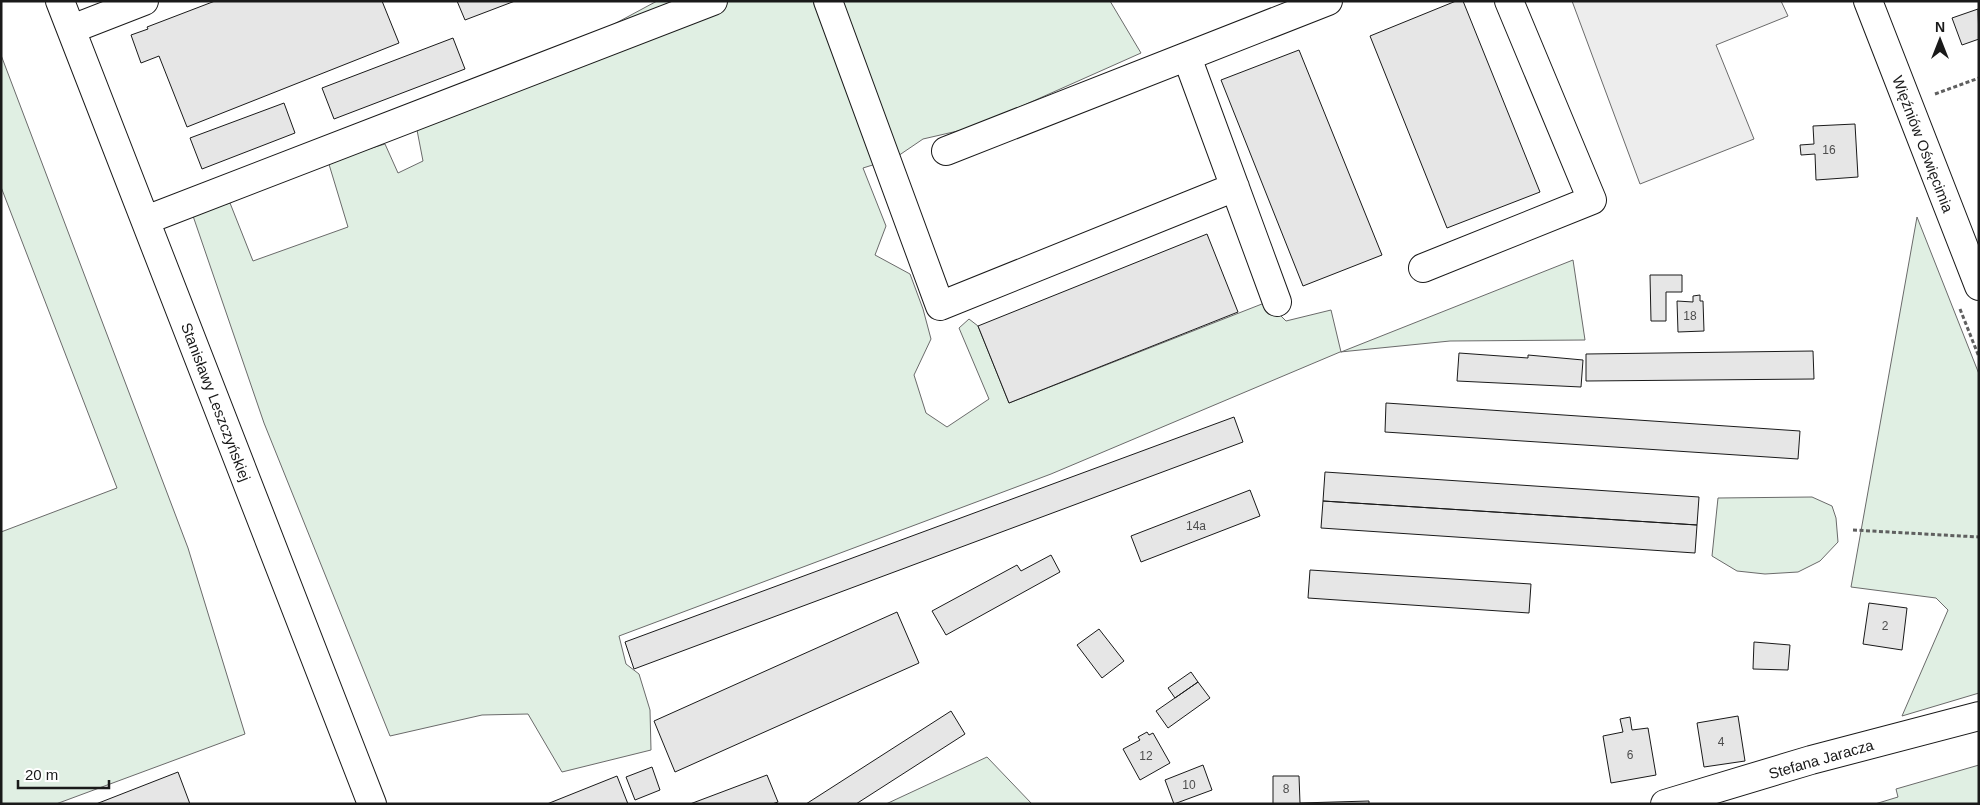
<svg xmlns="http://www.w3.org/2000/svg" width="1980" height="805" font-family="Arial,sans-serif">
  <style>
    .green { fill: #e0efe3; stroke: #6a6a6a }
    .parking { fill: #ededed; stroke: #6a6a6a }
    .building { fill: #e6e6e6; stroke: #1a1a1a }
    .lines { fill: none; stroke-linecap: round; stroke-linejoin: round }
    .minor-casing { stroke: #1a1a1a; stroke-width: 30 }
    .path { stroke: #5f5f5f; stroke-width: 3; stroke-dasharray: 4 2.5; stroke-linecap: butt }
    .minor { stroke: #fff; stroke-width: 28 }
    .labels { text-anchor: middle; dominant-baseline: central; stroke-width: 4; stroke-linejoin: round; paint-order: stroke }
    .number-label { font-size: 12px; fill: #4d4d4d }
    .street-label { font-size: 15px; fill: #1a1a1a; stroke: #fff }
  </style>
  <rect width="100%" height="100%" fill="#fff"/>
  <path class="green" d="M657,1H1110L1141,53L975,127L923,139L895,158L863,168L886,226L875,255L910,274L923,309L931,339L914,375L926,413L947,427L989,399L959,328L969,319L978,326L1009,403L1267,302L1286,321L1331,310L1341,352L1573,260L1585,340L1450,341L1340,352L1051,474L619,636L626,664L639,674L650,710L651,750L562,772L528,714L482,715L390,736L264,423L192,213L230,203L253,261L348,227L328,161L385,144L398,173L423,161L417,130Z
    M1,55L188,548L245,734L56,804H1V532L117,488L1,187Z
    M1917,217L1979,374V693L1902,716L1948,610L1936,598L1851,587Z
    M1812,497L1832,506L1836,518L1838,542L1820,561L1798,572L1765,574L1737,571L1712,556L1718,498Z
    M987,757L1032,804H886Z
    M1979,765V804H1875L1898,797L1896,789Z"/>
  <path class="parking" d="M1572,1H1781L1788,16L1716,45L1754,139L1640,184Z"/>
  <path class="building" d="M215,1H382L399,43L187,127L159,56L141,63L131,35L148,29L147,27Z
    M457,1H515L465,20Z
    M1456,1H1463L1540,192L1447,228L1370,36Z
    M1978,9L1979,39L1962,45L1952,18Z
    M453,38L465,69L334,119L322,88Z
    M1299,50L1382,255L1303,286L1221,80Z
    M284,103L295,133L202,169L190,138Z
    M1855,124L1858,177L1816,180L1815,154L1801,155L1800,145L1814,144L1813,126Z
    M1207,234L1238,312L1009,403L978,326Z
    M1650,275H1682V292H1666V321H1651Z
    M1700,295V301H1703L1704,331L1678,332L1677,301L1693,302V296Z
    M1813,351L1814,379L1586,381V354Z
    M1459,353L1528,358V355L1583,360L1581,387L1457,381Z
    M1386,403L1800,431L1798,459L1385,432Z
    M1234,417L1243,442L634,669L625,642Z
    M1325,472L1699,497L1697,525L1323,501Z
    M1250,490L1260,516L1141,562L1131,536Z
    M1323,501L1697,525L1695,553L1321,528Z
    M1051,555L1060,572L946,635L932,611L1017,565L1021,571Z
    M1310,570L1531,584L1529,613L1308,598Z
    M1869,603L1907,608L1902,650L1863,644Z
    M897,612L919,663L675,772L654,721Z
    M1099,629L1124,661L1102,678L1077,645Z
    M1754,642L1790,645L1788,670L1753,669Z
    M1191,672L1198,682L1175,698L1168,688Z
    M1198,682L1210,698L1168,728L1156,711Z
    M951,711L965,734L856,804H806Z
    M1738,716L1745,761L1704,767L1697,723Z
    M1630,717L1632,730L1648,728L1656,775L1611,783L1603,736L1623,732L1620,719Z
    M1147,732L1149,735L1153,733L1170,763L1140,780L1123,749L1140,740L1138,737Z
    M1203,765L1212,790L1174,804L1165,780Z
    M652,767L660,790L635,800L626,777Z
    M178,772L190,804H96Z
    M767,775L778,802L772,804H690Z
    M617,776L628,804H547Z
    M1273,776H1299L1300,803L1369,801V804H1273Z"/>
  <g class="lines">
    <g class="minor-casing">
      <path id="minor" d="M60,1L372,804
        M828,1L940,306L1235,187
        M1868,1L1979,286
        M72,29L144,1
        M1187,57L1277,302
        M946,151L1328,1
        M146,220L713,1
        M1423,268L1592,200L1509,1
        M1665,804L1811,760L1979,716"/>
    </g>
    <path class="path" d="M1935,94L1979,78
      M1960,309L1979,357
      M1853,530L1979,537"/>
    <use href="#minor" class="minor"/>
  </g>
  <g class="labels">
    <g class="number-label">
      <text x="1829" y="150">16</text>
      <text x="1690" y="316">18</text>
      <text x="1196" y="526">14a</text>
      <text x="1885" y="626">2</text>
      <text x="1721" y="742">4</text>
      <text x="1630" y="755">6</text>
      <text x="1146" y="756">12</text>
      <text x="1189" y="785">10</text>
      <text x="1286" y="789">8</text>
    </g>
    <g class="street-label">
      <text transform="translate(1923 144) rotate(69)">Więźniów Oświęcimia</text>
      <text transform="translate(216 402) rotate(69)">Stanisławy Leszczyńskiej</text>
      <text transform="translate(1821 759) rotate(-16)">Stefana Jaracza</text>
    </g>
  </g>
  <rect width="1980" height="805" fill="none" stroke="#1a1a1a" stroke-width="5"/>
  <g transform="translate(1940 40)" stroke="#ffffff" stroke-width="4" paint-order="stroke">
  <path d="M0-4L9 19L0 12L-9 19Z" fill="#1a1a1a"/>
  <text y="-8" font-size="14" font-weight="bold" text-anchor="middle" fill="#1a1a1a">N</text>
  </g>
  <path d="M18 780v8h91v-8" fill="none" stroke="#1a1a1a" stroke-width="2.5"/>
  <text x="25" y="780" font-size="15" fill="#1a1a1a" stroke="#ffffff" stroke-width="4" paint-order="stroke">20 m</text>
</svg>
